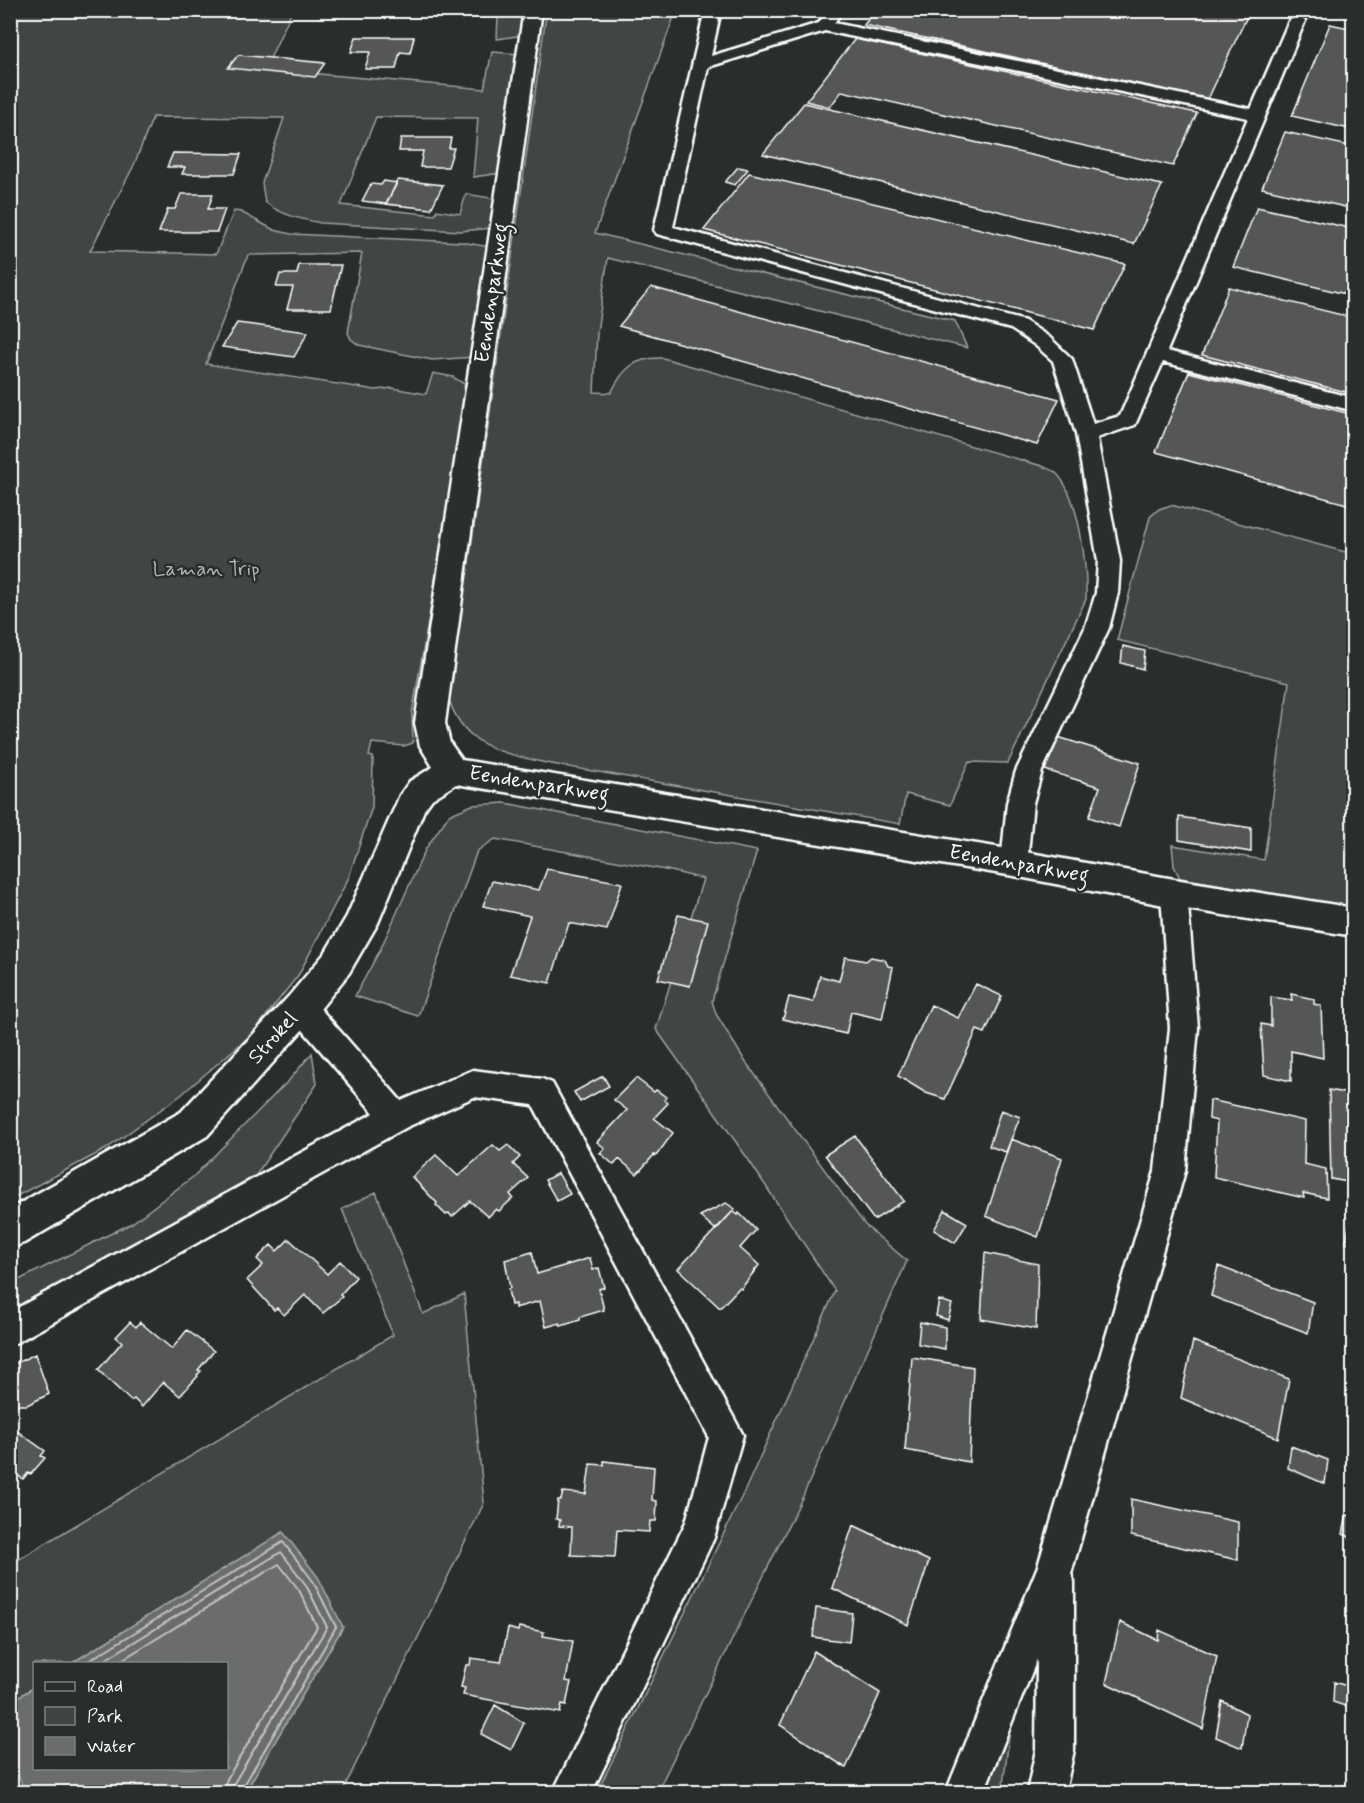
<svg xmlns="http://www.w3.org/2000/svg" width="1364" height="1803" font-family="Mynerve,sans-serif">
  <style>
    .green { fill: #414445; stroke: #a0a2a2; stroke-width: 1.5 }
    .water { fill: #6a6c6d; stroke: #a6a7a7; stroke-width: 1.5 }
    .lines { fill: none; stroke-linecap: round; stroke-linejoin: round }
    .shore { stroke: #c3c4c5; stroke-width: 2 }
    .building { fill: #555758; stroke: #fff; stroke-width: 1.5 }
    .service-casing { stroke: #fff; stroke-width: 5 }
    .minor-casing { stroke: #fff; stroke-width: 5 }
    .service { fill: #2a2d2e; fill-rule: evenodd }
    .minor { fill: #2a2d2e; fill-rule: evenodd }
    .labels { text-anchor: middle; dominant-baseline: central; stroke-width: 5; stroke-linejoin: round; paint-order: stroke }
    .street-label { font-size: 21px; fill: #fff; stroke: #2a2d2e }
    .park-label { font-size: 21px; fill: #b3b4b5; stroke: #2a2d2e }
  </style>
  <rect width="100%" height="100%" fill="#2a2d2e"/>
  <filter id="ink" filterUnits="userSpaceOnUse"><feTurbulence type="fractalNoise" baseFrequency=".0167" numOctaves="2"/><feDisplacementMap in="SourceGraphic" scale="12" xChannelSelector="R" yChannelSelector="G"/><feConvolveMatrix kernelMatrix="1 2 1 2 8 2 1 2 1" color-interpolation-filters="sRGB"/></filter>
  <g filter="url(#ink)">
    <path class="green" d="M559,10H638L675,14L595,233L955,321L967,348L608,258L597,332L594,392L611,393C623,368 635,357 663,358L1042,466C1046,468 1052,470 1055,472C1080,495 1087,567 1086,599L1008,763L969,762L950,805L906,794L900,824L546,763C498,752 461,746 447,693L469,562L546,15Z
      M10,11H292L265,69L484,89L492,52L520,54L501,173L473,177L478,118L376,117L341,205L435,215L437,210L460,214L466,194L497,199L492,228L461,231L321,223C300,219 281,215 265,202L262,183L284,118L153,117L134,165L90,251L216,254L234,211L241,212L274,230L291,234L461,242L490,247L474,357L432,360L359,345L351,339L348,333L362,253L248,255L206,364L376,390L392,388L426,394L433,373L453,377L469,387L412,714L413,743L404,746L372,743L369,756L373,757L372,807L348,879L299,974L252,1034L181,1095L106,1149L11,1199Z
      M444,11H527L523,35L497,39L498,16Z
      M1171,505L1353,554V907L1180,878L1174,866L1172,845L1264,860L1289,682L1117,640L1150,517L1159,509Z
      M505,803L757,851L712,1001L716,1014L745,1061L865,1225L907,1261L803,1496L657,1792H597L745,1490L835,1291L748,1159L656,1029L703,879L671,871L495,839L477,851L418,1016L355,996L380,950L426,848L449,815L472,805Z
      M312,1053L317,1084L256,1175L11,1312V1284L132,1223L194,1176L291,1078Z
      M376,1192L423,1314L464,1294L484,1503L342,1792H245L343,1627L283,1532L72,1663L34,1664V1687L11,1702V1564L393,1335L342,1209Z
      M1015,1692L1002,1792H972Z"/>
    <path class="water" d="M283,1532L318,1577L343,1627L245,1792H25L11,1757V1702L34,1687V1768H226V1664L72,1663Z"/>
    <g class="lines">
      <path class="shore" d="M83,1664L283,1542L313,1581L336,1627L240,1792
        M98,1664L281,1552L306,1585L327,1627L234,1783L232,1792
        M115,1664L279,1564L299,1590L317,1627L227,1779L223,1792"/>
    </g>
    <path class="building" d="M875,10H1250L1208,99L864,25Z
      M1330,24L1354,29V130L1292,116Z
      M356,37H414L410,53L400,52L396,69H365L370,52H351Z
      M855,39L1197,113L1173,166L842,91L830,107L806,101Z
      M238,55L325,63L315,77L228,68Z
      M804,103L830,109L1162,185L1134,244L763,154Z
      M1285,132L1354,147V209L1262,188Z
      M401,138H451L449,148H454L448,167H420L423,151H399Z
      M173,153L241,154L234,174H182L185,167H167Z
      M738,167L748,169L735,185L725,182Z
      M749,173L1125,264L1094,330L704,230Z
      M398,180L443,185L431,209L386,204Z
      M384,181L397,183L386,204L362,201L371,184L381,185Z
      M181,194H213L208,209H225L217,232H159L168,209H175Z
      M1257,207L1354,229V296L1233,267Z
      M299,265H341L331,309H287L293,287H276L280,274H297Z
      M651,287L1059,399L1037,445L619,326Z
      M1229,287L1354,318V394L1202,355Z
      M237,323L308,332L294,357L222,347Z
      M1189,372L1354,415V506L1156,452Z
      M1123,646L1145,651L1143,669L1121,663Z
      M1058,737L1140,763L1119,827L1089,817L1100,787L1045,770Z
      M1179,817L1251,828V852L1179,840Z
      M547,869L622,883L607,930L569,923L550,983L510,975L530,916L483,906L492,881L539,890Z
      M678,915L708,921L690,986L658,979Z
      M845,957L866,961L871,957L885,960L888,966L893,967L882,1019L851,1012L846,1034L783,1019L789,997L813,1002L820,976L839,981Z
      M976,984L1002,996L985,1033L977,1030L945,1099L926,1093L898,1076L931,1005L958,1018Z
      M1291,994L1314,999V1004L1321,1006L1323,1058L1291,1051V1081L1264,1075L1261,1024L1271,1026V997L1292,1000Z
      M603,1076L609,1086L580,1102L574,1092Z
      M636,1078L654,1092L656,1090L666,1097L664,1100L668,1103L654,1118L673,1133L656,1156L654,1155L637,1174L619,1159L614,1165L600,1153L605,1148L597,1142L627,1110L614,1100Z
      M1329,1090L1354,1095V1183L1331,1179Z
      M1210,1100L1305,1121L1304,1164L1326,1169L1327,1198L1303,1193L1304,1198L1214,1177L1217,1121L1209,1119Z
      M1001,1110L1020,1117L1006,1152L989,1146Z
      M855,1136L904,1201L874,1220L825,1155Z
      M1011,1139L1062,1158L1038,1237L986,1216Z
      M493,1145L500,1151L508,1145L520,1157L513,1164L528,1178L510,1194L513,1198L499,1211L496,1209L488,1217L470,1201L452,1217L449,1213L446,1215L436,1205L437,1203L412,1177L436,1155L458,1176Z
      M558,1173L570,1194L557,1201L545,1180Z
      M726,1203L735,1209L716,1230L700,1216Z
      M945,1210L967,1223L955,1243L934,1230Z
      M733,1211L738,1215L739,1213L756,1230L740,1248L759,1265L741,1289L739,1288L720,1308L678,1269Z
      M1349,1226L1354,1228V1246L1346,1243Z
      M289,1239L327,1274L340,1261L356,1277L340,1295L342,1297L323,1313L305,1295L284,1315L277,1308L274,1310L247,1280L263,1265L257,1259L271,1245L277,1251Z
      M532,1252L537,1274L590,1258L593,1270L599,1268L604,1287L599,1289L604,1310L580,1317V1320L561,1326L560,1323L546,1327L540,1301L515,1308V1304L511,1305L508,1289L510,1288L505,1260Z
      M985,1253L1038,1264L1036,1329L981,1319Z
      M1218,1266L1313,1302L1308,1333L1211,1296Z
      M939,1300L952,1304L948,1320L936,1316Z
      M130,1322L136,1327L140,1322L172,1349L187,1330L214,1351L198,1370L201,1371L197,1375L198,1376L180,1396L163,1382L142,1407L134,1399L131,1401L98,1370L122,1342L116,1337Z
      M920,1322L945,1327V1349L918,1344Z
      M1193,1341L1289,1379L1278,1438L1181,1398Z
      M35,1354L49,1394L27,1405H12L10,1366Z
      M912,1357L973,1367L969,1462L905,1450Z
      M10,1426L45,1451L41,1456L45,1458L31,1474L28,1473L23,1479L10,1470Z
      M1291,1446L1328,1460L1325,1484L1288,1468Z
      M604,1461L654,1467L652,1500L657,1501L656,1521H650L649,1532L617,1530L615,1557L571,1555L572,1527L559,1526L560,1520L556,1519L558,1500H561L563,1492L586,1494L590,1464L604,1465Z
      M1131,1499L1238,1522V1560L1131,1536Z
      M1347,1515L1354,1517V1539L1343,1534Z
      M853,1525L929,1561L908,1625L832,1588Z
      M816,1608L852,1613L849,1642L813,1637Z
      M1120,1622L1158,1640L1159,1630L1217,1656L1203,1729L1106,1683Z
      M519,1627L544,1632L543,1636L573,1641L566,1681L571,1682L566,1705L562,1704L560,1713L463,1695L465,1688L461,1687L466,1665H470L471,1658L501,1662L508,1628L518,1631Z
      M814,1651L880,1693L846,1768L780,1725Z
      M1334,1682L1354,1688V1709L1333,1702Z
      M1222,1701L1247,1714L1242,1748L1216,1737Z
      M495,1705L524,1723L511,1750L481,1734Z"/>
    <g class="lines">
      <g class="service-casing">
        <path id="service" d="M705,10H721L711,56L819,23L828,10H843L834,23L1251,109L1289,21L1297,16L1305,21L1167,351L1354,398V411L1163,362L1135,425L1097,438L1120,561L1118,593L1109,628L1042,771L1033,803L1027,863L1023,871L1014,874L1005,871L1001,863L1007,803L1016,771L1085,628L1096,593L1098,561L1076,434L1053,361L1035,345L1011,329L657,234L654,230ZM825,31L1248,118L1120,416L1093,424L1072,359L1049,337L1025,321L673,227L708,67Z
          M1174,882L1184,885L1187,893L1198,1028L1185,1171L1071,1574L1074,1582V1750L1065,1792H1027L1036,1750L1037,1659L984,1792H946L1038,1566L1155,1171L1170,1028L1161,893L1164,885Z
          M301,994L311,998L401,1101L473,1070L542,1079L552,1083L743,1435L714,1538L592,1792H553L686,1522L709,1437L533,1105L474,1097L407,1127L10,1346V1312L374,1113L291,1016L287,1007L291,998Z"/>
      </g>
      <g class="minor-casing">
        <path id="minor" d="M524,10H542L445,723L450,743L462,760L1014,850L1174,879L1354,908V936L1174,907L1014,876L456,784L432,799L424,810L378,923L349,973L313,1018L207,1136L24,1243L10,1248V1209L181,1112L289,996L325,953L347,916L400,795L410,781L433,767L420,746L415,723Z"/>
      </g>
      <use href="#service" class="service"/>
      <use href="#minor" class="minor"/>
    </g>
  </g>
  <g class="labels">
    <g class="street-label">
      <text transform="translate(492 293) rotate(-82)">Eendenparkweg</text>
      <text transform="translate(539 784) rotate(9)">Eendenparkweg</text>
      <text transform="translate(1019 864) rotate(10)">Eendenparkweg</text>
      <text transform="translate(273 1038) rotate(-48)">Strokel</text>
    </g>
    <g class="park-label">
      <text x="206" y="569">Laman Trip</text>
    </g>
  </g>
  <rect width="1364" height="1803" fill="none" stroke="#2a2d2e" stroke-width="36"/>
  <rect x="18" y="18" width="1328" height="1767" fill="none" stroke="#fff" stroke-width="2" filter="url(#ink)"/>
  <rect x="33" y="1662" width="195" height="108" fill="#2a2d2e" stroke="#7f8182" stroke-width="1.5"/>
  <rect x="45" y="1682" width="30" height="9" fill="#2a2d2e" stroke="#7f8182" stroke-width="1.5"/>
  <text x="87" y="1692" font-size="18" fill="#ffffff">Road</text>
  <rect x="45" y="1707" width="30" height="18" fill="#414445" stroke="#7f8182" stroke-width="1.5"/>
  <text x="87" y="1722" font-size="18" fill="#ffffff">Park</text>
  <rect x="45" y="1737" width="30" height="18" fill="#6a6c6d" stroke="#7f8182" stroke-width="1.5"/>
  <text x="87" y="1752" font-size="18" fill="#ffffff">Water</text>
</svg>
